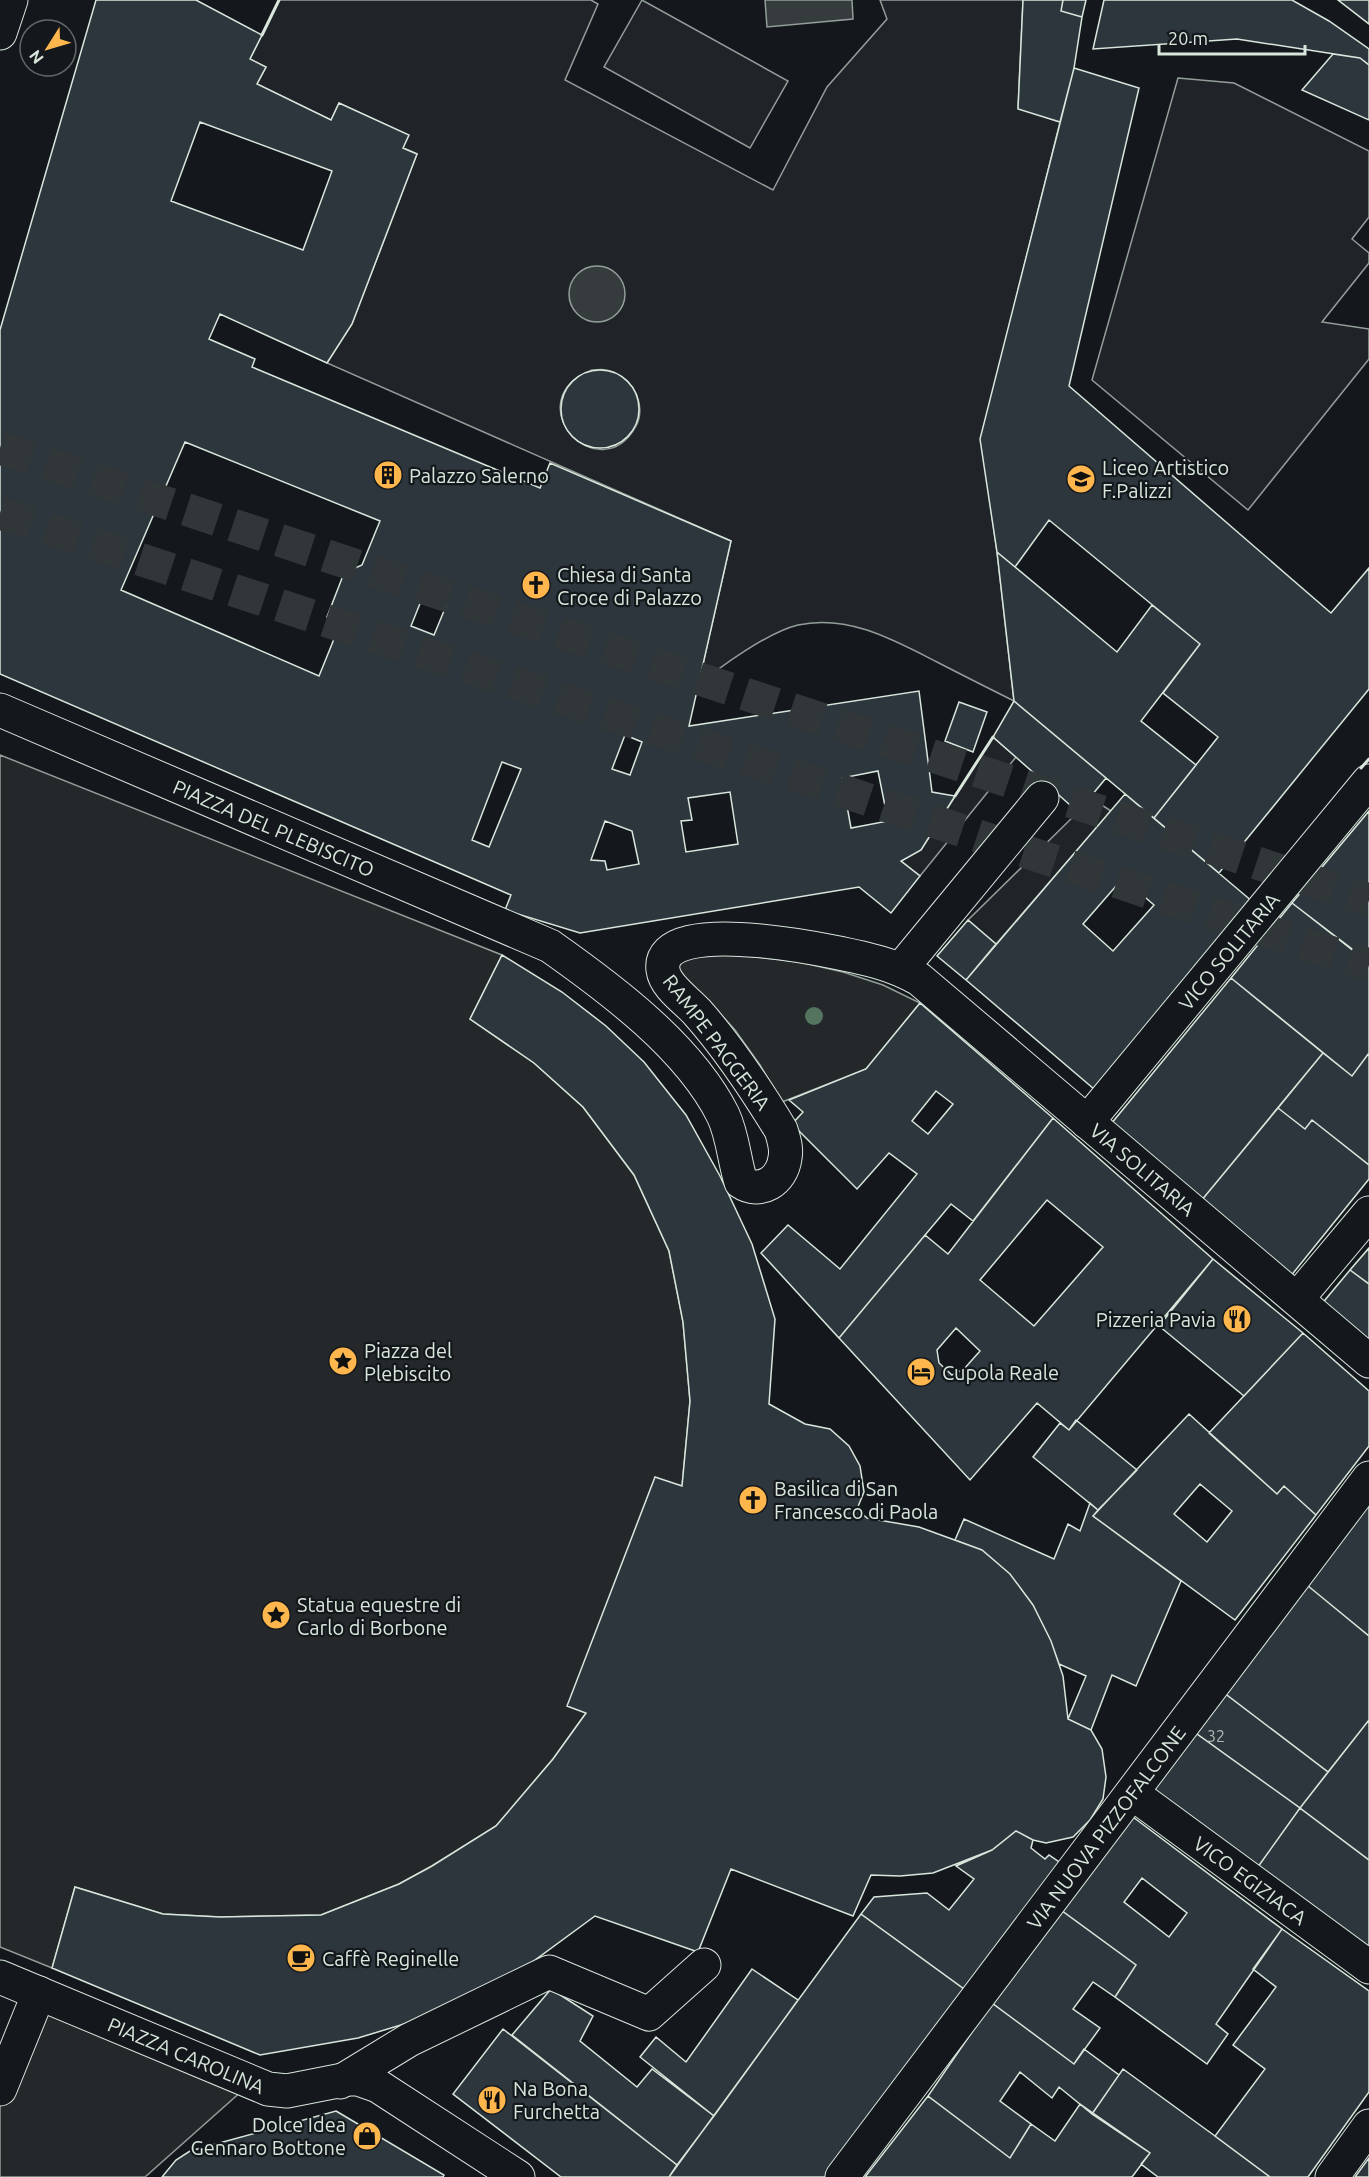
<svg xmlns="http://www.w3.org/2000/svg" width="1369" height="2177" font-family="Ubuntu,sans-serif">
  <style>
    .green { fill: #202428; stroke: #939e99; stroke-width: 1.5; fill-rule: evenodd }
    .parking { fill: #24282b; stroke: #939e99; stroke-width: 1.5 }
    .water { fill: #363b3e; stroke: #939e99; stroke-width: 1.5 }
    .building { fill: #2c363c; stroke: #d8e6dc; stroke-width: 1.5; fill-rule: evenodd }
    .lines { fill: none; stroke-linecap: round; stroke-linejoin: round }
    .major-tunnel { stroke: #313739; stroke-width: 33; stroke-dasharray: 33 16; stroke-linecap: butt }
    .minor-casing { stroke: #d8e6dc; stroke-width: 35 }
    .minor { stroke: #14181c; stroke-width: 33 }
    .wall { stroke: #d8e6dc; stroke-width: 3 }
    .tree { fill: #55745f }
    .labels { text-anchor: middle; dominant-baseline: central; stroke-width: 4.5; stroke-linejoin: round; paint-order: stroke }
    .number-label { font-size: 16px; fill: #adbab4 }
    .poi-label { font-size: 20px; fill: #d8e6dc; stroke: #14181c; text-anchor: start }
    .street-label { font-size: 20px; fill: #d8e6dc; stroke: #14181c }
  </style>
  <rect width="100%" height="100%" fill="#14181c"/>
  <path class="green" d="M279,0H591L598,4L565,80L773,190L827,87L887,19L880,0H1023L1018,108L1060,122L981,439L997,552L1014,701C988,688 962,675 937,662C894,640 848,614 798,625C769,632 720,666 698,686L731,541L327,363L352,324L417,154L403,148L408,135L339,103L331,120L257,84L266,67L250,59ZM592,370C596,370 602,369 606,370C630,374 648,404 636,426C600,492 514,401 592,370Z
    M642,0L788,81L750,148L604,67Z
    M1178,78L1234,83L1369,151V217L1352,239L1369,253V263L1322,322L1369,329V359L1248,510L1092,380Z
    M993,737L1016,757L920,876L901,861L921,850Z
    M1094,800L1111,811L996,944L968,920L1078,812Z"/>
  <path class="parking" d="M0,755L502,955L470,1019L534,1063L583,1107L634,1175L669,1251L683,1322L690,1401L682,1486L655,1478L568,1706L586,1713L553,1759L496,1826L432,1866L399,1884L321,1915L220,1917L163,1914L75,1887L52,1968L0,1947Z
    M729,954L799,962L843,972L883,985L920,1003L866,1069L782,1102L760,1065L735,1030L707,999L678,972L680,961L704,955Z
    M39,1993L252,2082L145,2177H0V2089Z"/>
  <path class="water" d="M765,0H852L853,19L767,27Z
    M569 294a28 28 0 1 1 56 0a28 28 0 1 1-56 0Z"/>
  <path class="building" d="M96,0H196L262,35L250,59L266,67L257,84L331,120L339,103L409,135L403,148L417,154L352,324L327,363L220,314L209,339L255,359L252,367L540,488L550,463L731,541L689,726L919,691L932,792L955,796L921,850L901,861L920,876L891,913L859,887L580,933L505,910L511,895L0,674V330ZM200,122L332,171L303,250L171,201ZM185,442L380,521L362,565L344,573L327,617L336,634L319,676L121,590ZM423,596L446,606L434,635L411,626ZM625,735L642,742L630,775L612,769ZM502,762L521,769L489,847L472,840ZM878,771L888,821L851,828L842,778ZM730,792L738,844L686,852L681,821L692,820L688,798ZM605,821L632,831L639,864L607,870L605,861L591,860Z
    M1023,0H1063L1061,11L1082,17L1074,68L1060,122L1018,109Z
    M1063,0H1086L1082,17L1061,11Z
    M1104,0H1292L1329,21L1369,49V65L1360,58L1237,39L1093,49Z
    M1338,0H1369V24Z
    M1333,54L1360,58L1369,65V120L1302,90Z
    M1074,68L1139,88L1069,386L1331,613L1369,568V689L1219,873L1154,818L1218,737L1163,693L1200,644L1049,520L1015,567L997,552L980,439Z
    M561 409a39 39 0 1 1 78 0a39 39 0 1 1-78 0Z
    M997,552L1117,652L1152,605L1200,644L1141,721L1196,765L1154,818L1014,701Z
    M1014,701L1106,778L1078,812L993,737Z
    M959,702L987,712L973,752L945,741Z
    M1125,794L1253,902L1094,1089L966,980ZM1123,878L1154,905L1113,951L1083,924Z
    M1369,811V962L1292,903Z
    M1292,903L1369,963V1053L1352,1076L1231,978Z
    M968,920L996,944L966,980L937,956Z
    M502,955L562,992L606,1026L644,1062L686,1115L720,1176L752,1244L775,1319L769,1404L805,1424L830,1429L849,1446L860,1466L864,1492L857,1509L867,1518L919,1527L982,1550L1010,1574L1033,1605L1051,1641L1063,1676L1068,1719L1091,1730L1102,1749L1106,1777L1103,1799L1090,1820L1073,1837L1046,1843L1033,1840L1016,1831L992,1850L933,1873L900,1876L871,1875L853,1916L731,1869L698,1952L595,1916L520,1971L450,2010L358,2038L260,2055L52,1968L75,1887L163,1914L220,1917L321,1915L399,1884L432,1866L496,1826L553,1759L586,1713L567,1706L655,1477L682,1486L690,1401L683,1322L669,1251L634,1175L583,1107L534,1063L470,1019Z
    M1231,978L1323,1053L1201,1201L1111,1124Z
    M920,1003L1053,1118L973,1221L951,1204L839,1338L761,1253L788,1225L840,1269L917,1174L889,1153L857,1189L792,1124L803,1112L789,1100L866,1069ZM936,1091L953,1104L928,1134L912,1121Z
    M1323,1053L1352,1076L1369,1053V1165L1312,1120L1305,1129L1278,1108Z
    M1278,1108L1305,1129L1312,1120L1369,1165V1179L1290,1277L1201,1201Z
    M1053,1118L1213,1259L1069,1430L1037,1403L970,1480L839,1338L925,1235L948,1254ZM1047,1200L1103,1247L1034,1326L980,1280ZM956,1328L980,1351L964,1369L952,1375L939,1363L937,1350Z
    M1369,1248V1284L1350,1270Z
    M1213,1259L1303,1333L1244,1396L1159,1326Z
    M1350,1270L1369,1284V1347L1320,1306Z
    M1303,1333L1369,1391V1446L1316,1515L1284,1486L1277,1494L1209,1433Z
    M1189,1414L1277,1494L1284,1486L1316,1515L1235,1620L1093,1516ZM1200,1484L1232,1511L1207,1542L1174,1514Z
    M1076,1420L1137,1470L1098,1510L1033,1457L1060,1423L1069,1430Z
    M1369,1495V1636L1302,1581Z
    M1090,1503L1098,1510L1093,1516L1181,1581L1136,1686L1112,1675L1091,1730L1068,1719L1086,1676L1059,1664L1051,1641L1033,1605L1010,1574L982,1550L955,1540L964,1519L1054,1559L1068,1524L1080,1531Z
    M1302,1581L1369,1636V1720L1328,1772L1223,1692Z
    M1223,1692L1328,1772L1300,1808L1193,1731Z
    M1369,1720V1860L1300,1808Z
    M1193,1731L1300,1808L1255,1871L1145,1789Z
    M1300,1808L1369,1860V1953L1255,1871Z
    M1129,1814L1282,1929L1216,2024L1228,2034L1207,2064L1115,1997L1136,1965L1061,1910ZM1142,1878L1187,1913L1169,1937L1124,1902Z
    M1016,1831L1033,1840L1031,1848L1045,1859L1049,1855L1062,1864L964,1989L861,1914L874,1897L927,1893L949,1910L974,1879L956,1866L992,1850Z
    M1061,1910L1136,1965L1115,1997L1093,1982L1073,2009L1100,2028L1074,2064L992,2003Z
    M861,1914L964,1989L827,2177H669Z
    M1282,1929L1369,1991V2092L1308,2177H1270L1215,2136L1265,2069L1233,2045L1276,1987L1253,1969Z
    M752,1969L798,2000L714,2116L640,2057L656,2037L686,2062Z
    M551,1989L593,2016L580,2041L637,2087L652,2069L714,2116L677,2165L512,2035Z
    M992,2003L1074,2064L1084,2049L1119,2075L1092,2114L1059,2087L1052,2098L1020,2072L1000,2101L1031,2124L1010,2158L928,2096Z
    M503,2029L677,2165L669,2177H561L453,2094Z
    M1123,2069L1215,2136L1270,2177H1158L1141,2164L1150,2153L1092,2114Z
    M928,2096L1010,2158L1031,2124L1055,2141L1080,2104L1150,2153L1132,2177H865Z
    M336,2111L444,2175L443,2177H162L176,2160L190,2151Z
    M1369,2158V2177H1355Z"/>
  <g class="lines">
    <path class="major-tunnel" d="M0,448L1369,900
      M0,513L1369,965"/>
    <g class="minor-casing">
      <g id="minor">
        <path d="M0,33L11,0"/>
        <path id="s1" d="M0,710L550,946C611,989 689,1047 723,1115C733,1136 734,1160 741,1182C760,1195 782,1181 785,1158C787,1148 784,1140 781,1130C756,1089 729,1048 697,1012C686,1000 665,986 663,970C655,910 851,954 881,963C895,967 906,972 919,979L1369,1361"/>
        <path d="M901,969L1042,798"/>
        <path id="s2" d="M1087,1122L1369,781"/>
        <path d="M1297,1299L1369,1213"/>
        <path id="s3" d="M1132,1793L1369,1967"/>
        <path id="s4" d="M0,1977L268,2089L287,2091L348,2079H358L378,2086L518,2177"/>
        <path d="M340,2082L409,2040L549,1972L649,2014L704,1965"/>
        <path d="M0,2089L39,1993"/>
        <path id="s5" d="M842,2177L1369,1478"/>
        <path d="M1332,2177L1369,2126"/>
      </g>
    </g>
    <use href="#minor" class="minor"/>
    <path class="wall" d="M262,35L279,0
      M1361,768L1369,759
      M955,796L993,737"/>
  </g>
  <circle class="tree" cx="814" cy="1016" r="9"/>
  <defs>
    <g id="building-disc" transform="scale(1.5)"><circle r="9.5" fill="#ffb74d" stroke="#14181c"/><path d="M-4-6H4V6H1V3H-1V6H-4ZM-2.5-4.3h1.7v1.8h-1.7ZM.8-4.3h1.7v1.8H.8ZM-2.5-1h1.7V.8h-1.7ZM.8-1h1.7V.8H.8Z" fill="#111"/></g>
    <g id="school-disc" transform="scale(1.5)"><circle r="9.5" fill="#ffb74d" stroke="#14181c"/><path d="M0-5L7-2L0 1L-7-2ZM-4 1L0 2.5L4 1V4Q0 6-4 4Z" fill="#111"/></g>
    <g id="church-disc" transform="scale(1.5)"><circle r="9.5" fill="#ffb74d" stroke="#14181c"/><path d="M-1.2-6h2.4v3.5h3.3v2.4h-3.3V6h-2.4V-.1h-3.3v-2.4h3.3Z" fill="#111"/></g>
    <g id="restaurant-disc" transform="scale(1.5)"><circle r="9.5" fill="#ffb74d" stroke="#14181c"/><path d="M-5-6h1v4h1v-4h1v4h1v-4h1v5L-1.5 .5V6h-2V.5L-5-1ZM5-6V6H3V1.5H1.5Q1.5-4 5-6Z" fill="#111"/></g>
    <g id="sight-disc" transform="scale(1.5)"><circle r="9.5" fill="#ffb74d" stroke="#14181c"/><path d="M0-6L1.8-2.2L6-1.7L2.9 1.2L3.7 5.4L0 3.3L-3.7 5.4L-2.9 1.2L-6-1.7L-1.8-2.2Z" fill="#111"/></g>
    <g id="hotel-disc" transform="scale(1.5)"><circle r="9.5" fill="#ffb74d" stroke="#14181c"/><path d="M-6-4.5h1.5V1H6V5H4.5V3h-9V5H-6ZM-4 0a1.8 1.8 0 1 1 3.6 0ZM.5 0V-2.5h3Q6-2.5 6 0Z" fill="#111"/></g>
    <g id="cafe-disc" transform="scale(1.5)"><circle r="9.5" fill="#ffb74d" stroke="#14181c"/><path d="M-5.5-4.5H6V0H3Q3 3.5 0 3.5H-2.5Q-5.5 3.5-5.5 0ZM3-3.2v2h1.7v-2ZM-6 4.5H4V6H-6Z" fill="#111"/></g>
    <g id="shop-disc" transform="scale(1.5)"><circle r="9.5" fill="#ffb74d" stroke="#14181c"/><path d="M-5-2.5h2.3a2.7 3.5 0 0 1 5.4 0H5L5.5 6h-11ZM-1.5-2.5h3a1.5 2.3 0 0 0-3 0Z" fill="#111"/></g>
  </defs>
  <g fill-rule="evenodd">
    <use href="#building-disc" x="388" y="475"/>
    <use href="#school-disc" x="1081" y="479"/>
    <use href="#church-disc" x="536" y="585"/>
    <use href="#restaurant-disc" x="1237" y="1319"/>
    <use href="#sight-disc" x="343" y="1361"/>
    <use href="#hotel-disc" x="921" y="1372"/>
    <use href="#church-disc" x="753" y="1500"/>
    <use href="#sight-disc" x="276" y="1615"/>
    <use href="#cafe-disc" x="301" y="1958"/>
    <use href="#restaurant-disc" x="492" y="2100"/>
    <use href="#shop-disc" x="367" y="2136"/>
  </g>
  <g class="labels">
    <g class="number-label">
      <text x="1216" y="1736">32</text>
    </g>
    <g class="poi-label">
      <text x="1102" y="467">Liceo Artistico<tspan x="1102" dy="23">F.Palizzi</tspan></text>
      <text x="409" y="475">Palazzo Salerno</text>
      <text x="557" y="574">Chiesa di Santa<tspan x="557" dy="23">Croce di Palazzo</tspan></text>
      <text x="1216" y="1319" text-anchor="end">Pizzeria Pavia</text>
      <text x="364" y="1350">Piazza del<tspan x="364" dy="23">Plebiscito</tspan></text>
      <text x="942" y="1372">Cupola Reale</text>
      <text x="774" y="1488">Basilica di San<tspan x="774" dy="23">Francesco di Paola</tspan></text>
      <text x="297" y="1604">Statua equestre di<tspan x="297" dy="23">Carlo di Borbone</tspan></text>
      <text x="322" y="1958">Caffè Reginelle</text>
      <text x="513" y="2088">Na Bona<tspan x="513" dy="23">Furchetta</tspan></text>
      <text x="346" y="2124" text-anchor="end">Dolce Idea<tspan x="346" dy="23">Gennaro Bottone</tspan></text>
    </g>
    <g class="street-label">
      <text stroke="none"><textPath href="#s1" startOffset="298">PIAZZA DEL PLEBISCITO</textPath></text>
      <text stroke="none"><textPath href="#s2" startOffset="222">VICO SOLITARIA</textPath></text>
      <text transform="translate(717 1042) rotate(53)">RAMPE PAGGERIA</text>
      <text stroke="none"><textPath href="#s1" startOffset="1773">VIA SOLITARIA</textPath></text>
      <text stroke="none"><textPath href="#s5" startOffset="438">VIA NUOVA PIZZOFALCONE</textPath></text>
      <text stroke="none"><textPath href="#s3" startOffset="147">VICO EGIZIACA</textPath></text>
      <text stroke="none"><textPath href="#s4" startOffset="202">PIAZZA CAROLINA</textPath></text>
    </g>
  </g>
  <g transform="translate(48 48) rotate(233)"><circle r="28" fill="#14181c" stroke="#626a69" stroke-width="1.5"/>
  <path d="M0-4.5L10 22L0 15L-10 22Z" fill="#ffb74d"/>
  <text y="-9" font-size="16" font-weight="bold" text-anchor="middle" fill="#d8e6dc">N</text>
  </g>
  <path d="M1159 45v9h146v-9" fill="none" stroke="#d8e6dc" stroke-width="3"/>
  <text x="1168" y="45" font-size="18" fill="#d8e6dc" stroke="#14181c" stroke-width="4.5" paint-order="stroke">20 m</text>
</svg>
